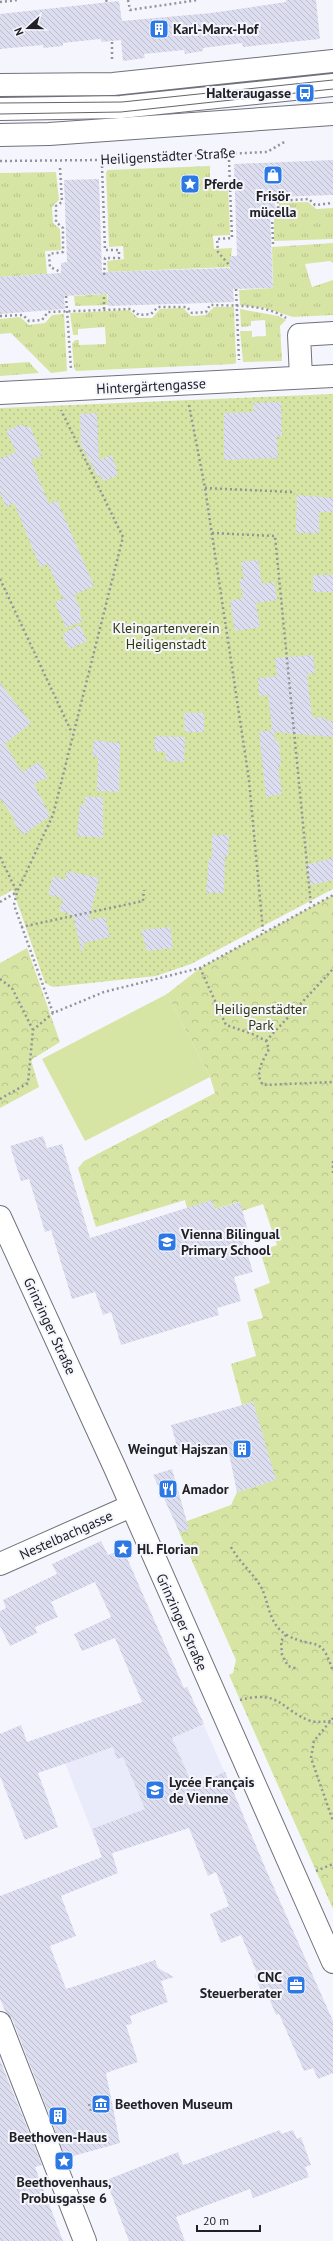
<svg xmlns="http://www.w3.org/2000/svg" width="333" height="2241" font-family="'PT Sans',sans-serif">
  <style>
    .built { fill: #e9ebfa }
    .grass { fill: url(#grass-tufts) }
    .park { fill: url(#park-crowns) }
    .garden { fill: url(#garden-dots) }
    .pitch { fill: #d6e5a3 }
    .building { fill: url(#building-back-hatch) }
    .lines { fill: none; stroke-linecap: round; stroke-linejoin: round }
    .minor-casing { stroke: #70717b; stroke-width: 24 }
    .major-casing { stroke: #70717b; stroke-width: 24 }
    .path { stroke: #939499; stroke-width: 2.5; stroke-dasharray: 2 3; stroke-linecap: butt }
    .minor { stroke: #fff; stroke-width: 22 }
    .major { stroke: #fff; stroke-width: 22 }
    .tram { stroke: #64656a; stroke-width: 1 }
    .labels { text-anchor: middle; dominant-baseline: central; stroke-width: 4; stroke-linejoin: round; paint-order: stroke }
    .poi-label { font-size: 14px; font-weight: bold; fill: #212125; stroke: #f5f6fd; text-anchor: start }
    .street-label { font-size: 14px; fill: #212125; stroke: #f5f6fd }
    .park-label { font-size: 14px; fill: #31380e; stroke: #f5f6fd }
  </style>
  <defs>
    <pattern id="grass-tufts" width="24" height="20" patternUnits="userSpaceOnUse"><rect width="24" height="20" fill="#d6e5a3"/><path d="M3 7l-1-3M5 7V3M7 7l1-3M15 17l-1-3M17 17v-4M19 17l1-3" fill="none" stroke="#b7c48c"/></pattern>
    <pattern id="park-crowns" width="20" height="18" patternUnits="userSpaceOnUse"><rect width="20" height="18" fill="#d6e5a3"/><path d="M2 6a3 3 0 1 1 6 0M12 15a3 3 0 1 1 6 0" fill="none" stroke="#b7c48c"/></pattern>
    <pattern id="garden-dots" width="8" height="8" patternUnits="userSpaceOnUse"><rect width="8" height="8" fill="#d6e5a3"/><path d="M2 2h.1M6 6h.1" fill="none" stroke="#b7c48c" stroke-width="1.8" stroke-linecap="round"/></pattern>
    <pattern id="building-back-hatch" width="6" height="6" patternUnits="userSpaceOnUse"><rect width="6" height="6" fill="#dcdef0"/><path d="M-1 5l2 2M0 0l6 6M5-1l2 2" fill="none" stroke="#bcbece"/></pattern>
  </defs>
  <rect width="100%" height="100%" fill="#f5f6fd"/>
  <path class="built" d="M187,1687L241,1809L102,1857L65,1763L143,1702Z"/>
  <path class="grass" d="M210,166V184L228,183L230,235L213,236L214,249L232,248L230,267L108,272L107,261L124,259L123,246L109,247L106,172L108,170Z
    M56,172L59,200L52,207L53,223L60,229L61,250L45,251L47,274L0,277V173Z
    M308,202L316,209L333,208V239L274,241V214H279V203Z
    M333,243V263L330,261L305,264L312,287L333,280V315L293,317L265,308L240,305L239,290L273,288L272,247Z
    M107,294L108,305L75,306L74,296Z
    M214,307H234L236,363L233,364L76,371L74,368L72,344L75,340H79V345L106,344L105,327L78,329V335H73L70,313L129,310L138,318H152L160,309L183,308L191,316L206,315Z
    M240,309L278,316L286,320L280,326L282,361L243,362L240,331H252V337L266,336L265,320L251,321V326L241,327Z
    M64,314L67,371L51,373L11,333L0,334V319L20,317L29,325L45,323L52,315Z
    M29,362L39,373L0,376V364Z"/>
  <path class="park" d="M333,895V1909L229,1675L233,1673L236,1660L176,1525L231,1505L237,1492L275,1480L253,1402L242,1405L231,1364L256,1356L247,1322L263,1318L254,1289L270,1283L260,1251L277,1245L263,1204L242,1211L239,1202L215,1209L187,1208L185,1200L96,1227L78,1168L84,1161L215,1093L210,1077L167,994L200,968Z
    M27,948L60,1042L31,1060L39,1087L0,1108V963Z"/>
  <path class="garden" d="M333,394V889L191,964L156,976L53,987L45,983L13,890L0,897V408Z"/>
  <path class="pitch" d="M167,994L210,1077L85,1141L42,1059Z"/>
  <path class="building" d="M286,0H316L320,39L243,47L242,43L203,48V51L185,54L184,50L144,54L145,58L123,61L121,40L102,42L100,39L63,43V46L43,48V45L0,49V14L119,1L122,21L211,13L286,2Z
    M333,160V195L274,197L276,211L270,212L273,288L233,289L234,302L205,303L108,306V294L64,296L65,309L0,314V277L61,273V263L67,262L64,180L99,179L102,272L230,268V256H237L234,164Z
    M281,402L282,436H277L278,458L224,460V413L253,412V403Z
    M97,413L99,460L112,455L117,470V476L103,481L99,471L100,480L81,445L80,414Z
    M23,424L25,428L30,426L42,456L31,460L49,504L57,500L94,586L74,595L81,611L79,613L83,621L66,628L55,602L63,599L48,564L40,567L14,503L6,507L0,493V459L16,452L6,431Z
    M297,495L333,498V512H319V533H296Z
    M258,560L262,584L274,582L277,600L256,603L260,627L235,631L230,601L243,598L239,579H244L241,562Z
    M313,575H333V592H313Z
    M80,625L87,641L69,649L62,634Z
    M313,655L315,673L307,674L312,717L326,718V721H333V737L274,732L275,741H279L281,766H278L282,794L266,797L259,732L272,730L268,695L259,696L258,678L277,676L275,658Z
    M0,683L31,723L5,744L22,772L39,762L48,777L34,784L50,816L23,835L13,822L15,820L0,798Z
    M184,713H204V732H185Z
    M155,736L185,737L184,762L165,761L166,752L154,751Z
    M94,740L120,743L119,792L97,791L98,757L92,756Z
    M84,797H103V838L77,836L80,805H85Z
    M212,835H229L228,856L222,858H225L224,893H206L209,858H212Z
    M333,858V880L311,885L306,865Z
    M67,871L99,878L89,920L105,917L110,937L84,943L82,954L73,915L59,911L63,899L48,894L53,876L65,880Z
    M170,927L173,948L147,951L141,930Z
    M43,1136L47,1148L62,1144L90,1238L212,1200L215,1209L240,1202L250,1238L243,1240L253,1272L234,1277L241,1301L217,1308L219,1315L121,1345L111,1312L103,1315L95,1292L72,1299L51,1230L45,1232L29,1179L21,1181L10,1146Z
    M253,1402L276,1480L237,1492L229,1454L220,1456L217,1445L180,1457L171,1425Z
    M172,1469L189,1529L180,1533L153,1475Z
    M101,1541L108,1555L123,1549L184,1688L187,1687L204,1724L172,1738L193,1786L225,1772L267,1872L333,2021V2073L318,2079L313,2068L304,2071L279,2014L276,2015L268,1996L264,1997L254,1975L257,1973L241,1935L221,1943L210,1914L229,1906L216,1872L208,1876L189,1828L112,1853L118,1873L61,1896L76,1936L50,1946L66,1989L155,1960L158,1968L174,1977L161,1981L168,2002L130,2016L132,2024L126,2025L138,2062L106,2073L120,2143L66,2158L12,2018L6,2013L0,1999V1896L102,1857L92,1829L145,1809L123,1757L117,1759L113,1747L38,1773L58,1827L25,1840L0,1776V1734L21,1725L27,1742L142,1702L115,1638L82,1651L74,1634L111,1617L95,1582L51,1602L58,1617L35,1627L37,1633L10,1646L0,1626V1611L6,1608L3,1600L57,1574L52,1564Z
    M0,2060L42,2165L35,2167L63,2241H0Z
    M280,2130L281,2134L293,2130L297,2139L301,2137L311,2165L305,2167L309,2177L253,2198L250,2189L176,2217L185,2241H129L106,2180L178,2152L183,2165Z"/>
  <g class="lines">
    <g class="minor-casing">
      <path id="minor" d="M0,85L113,84L333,61
        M0,109L121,107L333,85
        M301,377L299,335L333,333
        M0,393L333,376
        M0,1217L115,1468L333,1962
        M0,1564L131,1506
        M0,2023L85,2241"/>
    </g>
    <g class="major-casing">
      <path id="major" d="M0,135L49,134L333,114"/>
    </g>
    <path class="path" d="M106,0L107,2
      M128,0L130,10L198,0
      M0,2L18,0
      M112,42V62
      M229,160L232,238L217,239L218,252L230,266
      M0,161L102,160L267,152L286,141
      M102,166L105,250H119V258H105L104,276
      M60,168L62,202L56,206V222L63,228V252L49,254L50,267L61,272
      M273,244L272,214L278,212V201L309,199L315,205L333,203
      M236,289L239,360
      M66,296L71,369
      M104,309V294
      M0,316L23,315L29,321L42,320L48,312L131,309L139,315L151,314L158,307H187L192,313L206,312L210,305C234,306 266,304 286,318
      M189,405L205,488L249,780L263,931
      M205,488L292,492
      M212,533L275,536L311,906
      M0,579L72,733
      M0,857L17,892
      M0,902L17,892
      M21,927L143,901L144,890
      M200,968L226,1025L255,1035L266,1041L269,1049C263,1061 254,1073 263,1085L333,1082
      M0,979L12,988L33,1030
      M53,1013L14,905L17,892L53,815L123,537L61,410
      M266,1041L333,969
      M0,1099L28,1083L33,1030L53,1013L104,992L200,968L333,895
      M333,1161V1175
      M231,1547C240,1563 252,1572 261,1587C269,1601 268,1625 287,1635C315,1651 321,1632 333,1672
      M286,1635L281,1641L282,1655L288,1666L298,1669
      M240,1700C281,1689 280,1710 311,1721C317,1723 327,1721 333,1721
      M333,1718L314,1741L311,1758L333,1821
      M316,1871L333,1864
      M89,2104L91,2111L93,2110"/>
    <use href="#minor" class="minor"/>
    <use href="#major" class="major"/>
    <path class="tram" d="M0,103L122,102L333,80
      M0,114L121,112L333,89"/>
  </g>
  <defs>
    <g id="building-square" transform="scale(1)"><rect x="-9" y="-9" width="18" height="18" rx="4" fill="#2c79e5" stroke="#f5f6fd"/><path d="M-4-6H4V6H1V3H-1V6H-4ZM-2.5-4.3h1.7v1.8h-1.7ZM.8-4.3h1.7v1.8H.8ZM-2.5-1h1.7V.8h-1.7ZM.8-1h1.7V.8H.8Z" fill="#fff"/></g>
    <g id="bus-square" transform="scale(1)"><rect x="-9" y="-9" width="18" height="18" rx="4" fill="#2c79e5" stroke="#f5f6fd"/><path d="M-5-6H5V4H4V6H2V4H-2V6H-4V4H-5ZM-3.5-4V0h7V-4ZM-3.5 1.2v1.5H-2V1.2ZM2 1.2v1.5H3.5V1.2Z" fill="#fff"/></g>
    <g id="shop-square" transform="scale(1)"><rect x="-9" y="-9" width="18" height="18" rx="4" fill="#2c79e5" stroke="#f5f6fd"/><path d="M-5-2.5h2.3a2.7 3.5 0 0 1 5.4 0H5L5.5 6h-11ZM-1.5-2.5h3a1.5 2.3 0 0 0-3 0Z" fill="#fff"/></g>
    <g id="sight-square" transform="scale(1)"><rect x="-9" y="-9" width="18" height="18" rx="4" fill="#2c79e5" stroke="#f5f6fd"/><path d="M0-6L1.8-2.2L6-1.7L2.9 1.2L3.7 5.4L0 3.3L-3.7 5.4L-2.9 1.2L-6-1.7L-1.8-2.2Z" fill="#fff"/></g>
    <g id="school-square" transform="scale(1)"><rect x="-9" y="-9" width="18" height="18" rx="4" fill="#2c79e5" stroke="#f5f6fd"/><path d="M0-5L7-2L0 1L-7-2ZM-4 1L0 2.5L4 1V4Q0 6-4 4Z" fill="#fff"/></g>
    <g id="restaurant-square" transform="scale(1)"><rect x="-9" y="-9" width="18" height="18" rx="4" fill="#2c79e5" stroke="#f5f6fd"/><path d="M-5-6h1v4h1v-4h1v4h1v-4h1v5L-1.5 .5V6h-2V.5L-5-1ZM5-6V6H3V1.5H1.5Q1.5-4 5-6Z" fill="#fff"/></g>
    <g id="office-square" transform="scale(1)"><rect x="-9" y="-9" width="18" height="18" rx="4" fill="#2c79e5" stroke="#f5f6fd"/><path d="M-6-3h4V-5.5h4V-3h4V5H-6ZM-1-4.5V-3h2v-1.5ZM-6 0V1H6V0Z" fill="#fff"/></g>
    <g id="museum-square" transform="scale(1)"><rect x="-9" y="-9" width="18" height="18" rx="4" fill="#2c79e5" stroke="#f5f6fd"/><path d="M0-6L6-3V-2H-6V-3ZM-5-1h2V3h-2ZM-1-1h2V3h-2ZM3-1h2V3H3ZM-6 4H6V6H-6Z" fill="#fff"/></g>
  </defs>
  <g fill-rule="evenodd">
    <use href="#building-square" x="159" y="29"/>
    <use href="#bus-square" x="305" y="93"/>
    <use href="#shop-square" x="273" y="175"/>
    <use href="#sight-square" x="190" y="184"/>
    <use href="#school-square" x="167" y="1242"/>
    <use href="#building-square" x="242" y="1449"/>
    <use href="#restaurant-square" x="168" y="1489"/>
    <use href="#sight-square" x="123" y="1549"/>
    <use href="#school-square" x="155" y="1790"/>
    <use href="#office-square" x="296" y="1985"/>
    <use href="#museum-square" x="101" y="2104"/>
    <use href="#building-square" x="58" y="2116"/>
    <use href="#sight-square" x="64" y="2161"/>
  </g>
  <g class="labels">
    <g class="poi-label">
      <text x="173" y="29">Karl-Marx-Hof</text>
      <text x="291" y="93" text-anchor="end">Halteraugasse</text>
      <text x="204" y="184">Pferde</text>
      <text x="273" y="196" text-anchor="middle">Frisör<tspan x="273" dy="16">mücella</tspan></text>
      <text x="181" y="1234">Vienna Bilingual<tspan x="181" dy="16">Primary School</tspan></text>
      <text x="228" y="1449" text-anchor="end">Weingut Hajszan</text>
      <text x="182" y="1489">Amador</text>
      <text x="137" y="1549">Hl. Florian</text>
      <text x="169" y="1782">Lycée Français<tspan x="169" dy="16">de Vienne</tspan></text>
      <text x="282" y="1977" text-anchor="end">CNC<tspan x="282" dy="16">Steuerberater</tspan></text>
      <text x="115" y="2104">Beethoven Museum</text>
      <text x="58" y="2137" text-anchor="middle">Beethoven-Haus</text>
      <text x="64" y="2182" text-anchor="middle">Beethovenhaus,<tspan x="64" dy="16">Probusgasse 6</tspan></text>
    </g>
    <g class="street-label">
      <text transform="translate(168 156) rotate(-3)">Heiligenstädter Straße</text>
      <text transform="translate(151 386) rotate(-3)">Hintergärtengasse</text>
      <text transform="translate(50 1326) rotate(65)">Grinzinger Straße</text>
      <text transform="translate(66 1535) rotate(-24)">Nestelbachgasse</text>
      <text transform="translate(182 1622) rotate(66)">Grinzinger Straße</text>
    </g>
    <g class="park-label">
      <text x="166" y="628">Kleingartenverein<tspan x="166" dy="16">Heiligenstadt</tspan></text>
      <text x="261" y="1009">Heiligenstädter<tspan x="261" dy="16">Park</tspan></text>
    </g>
  </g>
  <g transform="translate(28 28) rotate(249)" stroke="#f5f6fd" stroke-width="3" paint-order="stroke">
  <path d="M0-3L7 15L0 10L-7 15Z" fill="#212125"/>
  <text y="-6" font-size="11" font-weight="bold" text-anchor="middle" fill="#212125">N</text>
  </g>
  <path d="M197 2225v6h63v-6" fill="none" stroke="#212125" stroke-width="2"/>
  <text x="203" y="2225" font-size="12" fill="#212125" stroke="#f5f6fd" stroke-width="3" paint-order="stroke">20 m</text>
</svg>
